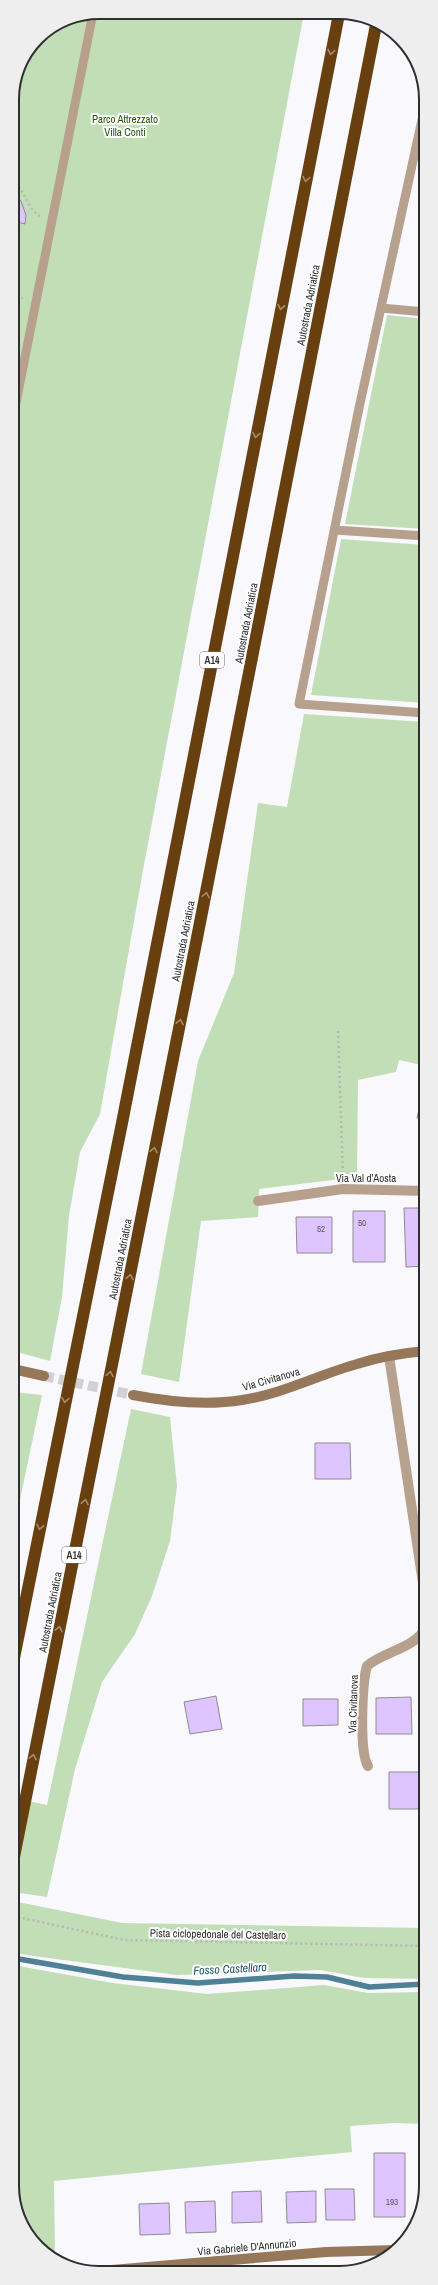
<svg xmlns="http://www.w3.org/2000/svg" width="438" height="2285" font-family="'Archivo Narrow',sans-serif">
  <style>
    .green { fill: #c2deb7 }
    .lines { fill: none; stroke-linecap: round; stroke-linejoin: round }
    .stream { stroke: #4f8196; stroke-width: 5.5 }
    .building { fill: #dfc5ff; stroke: #8d8c8f }
    .secondary-tunnel { stroke: #d1d0d3; stroke-width: 10; stroke-dasharray: 10 5; stroke-linecap: butt }
    .path { stroke: #b7b6b9; stroke-width: 2.5; stroke-dasharray: 2 3; stroke-linecap: butt }
    .lane { stroke: #b7a18e; stroke-width: 9 }
    .street { stroke: #b7a18e; stroke-width: 10 }
    .secondary { stroke: #96775a; stroke-width: 10 }
    .highway { stroke: #683f0f; stroke-width: 12 }
    .oneway { stroke: #a48c6f }
    .labels { text-anchor: middle; dominant-baseline: central; stroke-width: 4; stroke-linejoin: round; paint-order: stroke }
    .number-label { font-size: 9px; fill: #5b5464 }
    .shield { fill: #fff; stroke: #6d6d6e; stroke-width: 1 }
    .shield-label { font-size: 10px; font-weight: bold; fill: #2f2f30 }
    .park-label { font-size: 11px; fill: #27550b; stroke: #fff }
    .street-label { font-size: 11px; fill: #2f2f30; stroke: #fff }
    .water-label { font-size: 12px; font-style: italic; fill: #1e576c; stroke: #fff }
    .rim { fill: none; stroke: #2f2f30; stroke-width: 2 }
  </style>
  <rect width="100%" height="100%" fill="#f9f8fc"/>
  <path class="green" d="M99,12L304,13L143,870L100,1114L80,1152L69,1216L62,1297L50,1361L13,1351L12,94L19,65L38,37L66,19Z
    M387,315L425,319V529L345,524Z
    M341,539L425,545V703L311,695Z
    M304,714L425,722L426,1066L399,1060L396,1072L358,1080L357,1177L259,1189L258,1217L201,1221L179,1382L141,1374L198,1061L234,973L258,803L287,807Z
    M13,1392L42,1395L13,1533Z
    M131,1409L170,1417L177,1486L170,1541L152,1596L135,1634L102,1682L75,1769L47,1897L13,1892V1798L47,1805Z
    M13,1901L122,1923L426,1928V1979L364,1978L320,1970L177,1975L26,1955L13,1952Z
    M13,1965L113,1983L207,1994L324,1985L368,1993L426,1992V2124L394,2123L350,2126L352,2152L54,2181L55,2256L34,2244L13,2197Z
    M262,2267L263,2272H207Z"/>
  <g class="lines">
    <path class="stream" d="M13,1958L123,1977L198,1983L294,1976L327,1977L369,1987L426,1984"/>
  </g>
  <path class="building" d="M12,191L21,201L26,215L25,224L17,222L12,249Z
    M425,1082H426V1120L417,1118Z
    M404,1208H426V1266L406,1267Z
    M353,1211H385V1262H353Z
    M296,1217H332V1253H297Z
    M315,1443H350L351,1479H315Z
    M216,1696L222,1729L190,1734L184,1702Z
    M411,1697L412,1734H376V1698Z
    M303,1699H338V1725L303,1726Z
    M389,1772H419V1809H389Z
    M374,2153H405V2217H374Z
    M325,2189H354L355,2220H326Z
    M261,2191L262,2222L232,2223V2192Z
    M316,2191V2222L287,2223L286,2192Z
    M215,2201L216,2232L186,2233L185,2202Z
    M169,2203L170,2234L140,2235L139,2204Z"/>
  <g class="lines">
    <path class="secondary-tunnel" d="M44,1376L133,1395"/>
    <path class="path" d="M12,179C26,191 26,208 40,216
      M12,295L23,298
      M338,1031L343,1176
      M13,1916L124,1940L426,1946"/>
    <path class="lane" d="M425,106L359,408L299,704L425,713
      M381,308L425,312
      M12,423L93,13
      M335,530L425,536
      M340,2272L352,2271"/>
    <path class="street" d="M258,1201L343,1189L426,1191
      M389,1356L426,1603
      M368,1766C359,1752 362,1683 367,1666C384,1651 415,1649 426,1627"/>
    <path class="secondary" d="M13,1369L44,1376
      M133,1395C169,1402 205,1406 242,1400C282,1394 318,1375 357,1364C379,1357 402,1353 426,1351
      M100,2271L326,2252L396,2250"/>
    <path class="highway" d="M13,1663L122,1123L339,14
      M13,1862L196,943L376,25"/>
  </g>
  <defs><path id="oneway-chevron" d="M-2-3.5L2.5 0L-2 3.5" fill="none" stroke-width="1.6" stroke-linecap="round" stroke-linejoin="round"/></defs>
  <g class="oneway">
    <use href="#oneway-chevron" transform="translate(331 52) rotate(101)"/>
    <use href="#oneway-chevron" transform="translate(306 179) rotate(101)"/>
    <use href="#oneway-chevron" transform="translate(281 307) rotate(101)"/>
    <use href="#oneway-chevron" transform="translate(256 435) rotate(101)"/>
    <use href="#oneway-chevron" transform="translate(206 895) rotate(-79)"/>
    <use href="#oneway-chevron" transform="translate(180 1022) rotate(-78)"/>
    <use href="#oneway-chevron" transform="translate(154 1150) rotate(-79)"/>
    <use href="#oneway-chevron" transform="translate(130 1277) rotate(-79)"/>
    <use href="#oneway-chevron" transform="translate(110 1374) rotate(-79)"/>
    <use href="#oneway-chevron" transform="translate(65 1400) rotate(101)"/>
    <use href="#oneway-chevron" transform="translate(85 1502) rotate(-79)"/>
    <use href="#oneway-chevron" transform="translate(40 1527) rotate(101)"/>
    <use href="#oneway-chevron" transform="translate(59 1629) rotate(-78)"/>
    <use href="#oneway-chevron" transform="translate(33 1757) rotate(-78)"/>
  </g>
  <g class="labels">
    <g class="number-label">
      <text x="362" y="1223">50</text>
      <text x="321" y="1229">52</text>
      <text x="392" y="2202">193</text>
    </g>
    <g class="shield">
      <rect x="200" y="652" width="24" height="16" rx="3"/>
      <rect x="62" y="1547" width="24" height="16" rx="3"/>
    </g>
    <g class="shield-label">
      <text x="212" y="660">A14</text>
      <text x="74" y="1555">A14</text>
    </g>
    <g class="park-label">
      <text x="125" y="119">Parco Attrezzato<tspan x="125" dy="13">Villa Conti</tspan></text>
    </g>
    <g class="street-label">
      <text transform="translate(308 305) rotate(-79)">Autostrada Adriatica</text>
      <text transform="translate(246 623) rotate(-79)">Autostrada Adriatica</text>
      <text transform="translate(183 941) rotate(-79)">Autostrada Adriatica</text>
      <text x="366" y="1178">Via Val d'Aosta</text>
      <text transform="translate(120 1259) rotate(-79)">Autostrada Adriatica</text>
      <text transform="translate(271 1379) rotate(-16)">Via Civitanova</text>
      <text transform="translate(50 1612) rotate(-79)">Autostrada Adriatica</text>
      <text transform="translate(353 1704) rotate(-88)">Via Civitanova</text>
      <text transform="translate(218 1934) rotate(1)">Pista ciclopedonale del Castellaro</text>
      <text transform="translate(247 2247) rotate(-5)">Via Gabriele D'Annunzio</text>
    </g>
    <g class="water-label">
      <text transform="translate(230 1969) rotate(-3)">Fosso Castellaro</text>
    </g>
  </g>
  <path d="M0 0H438V2285H0ZM99 19H339A80 80 0 0 1 419 99V2186A80 80 0 0 1 339 2266H99A80 80 0 0 1 19 2186V99A80 80 0 0 1 99 19Z" fill="#eee" fill-rule="evenodd"/>
  <path class="rim" d="M99 19H339A80 80 0 0 1 419 99V2186A80 80 0 0 1 339 2266H99A80 80 0 0 1 19 2186V99A80 80 0 0 1 99 19Z"/>
</svg>
